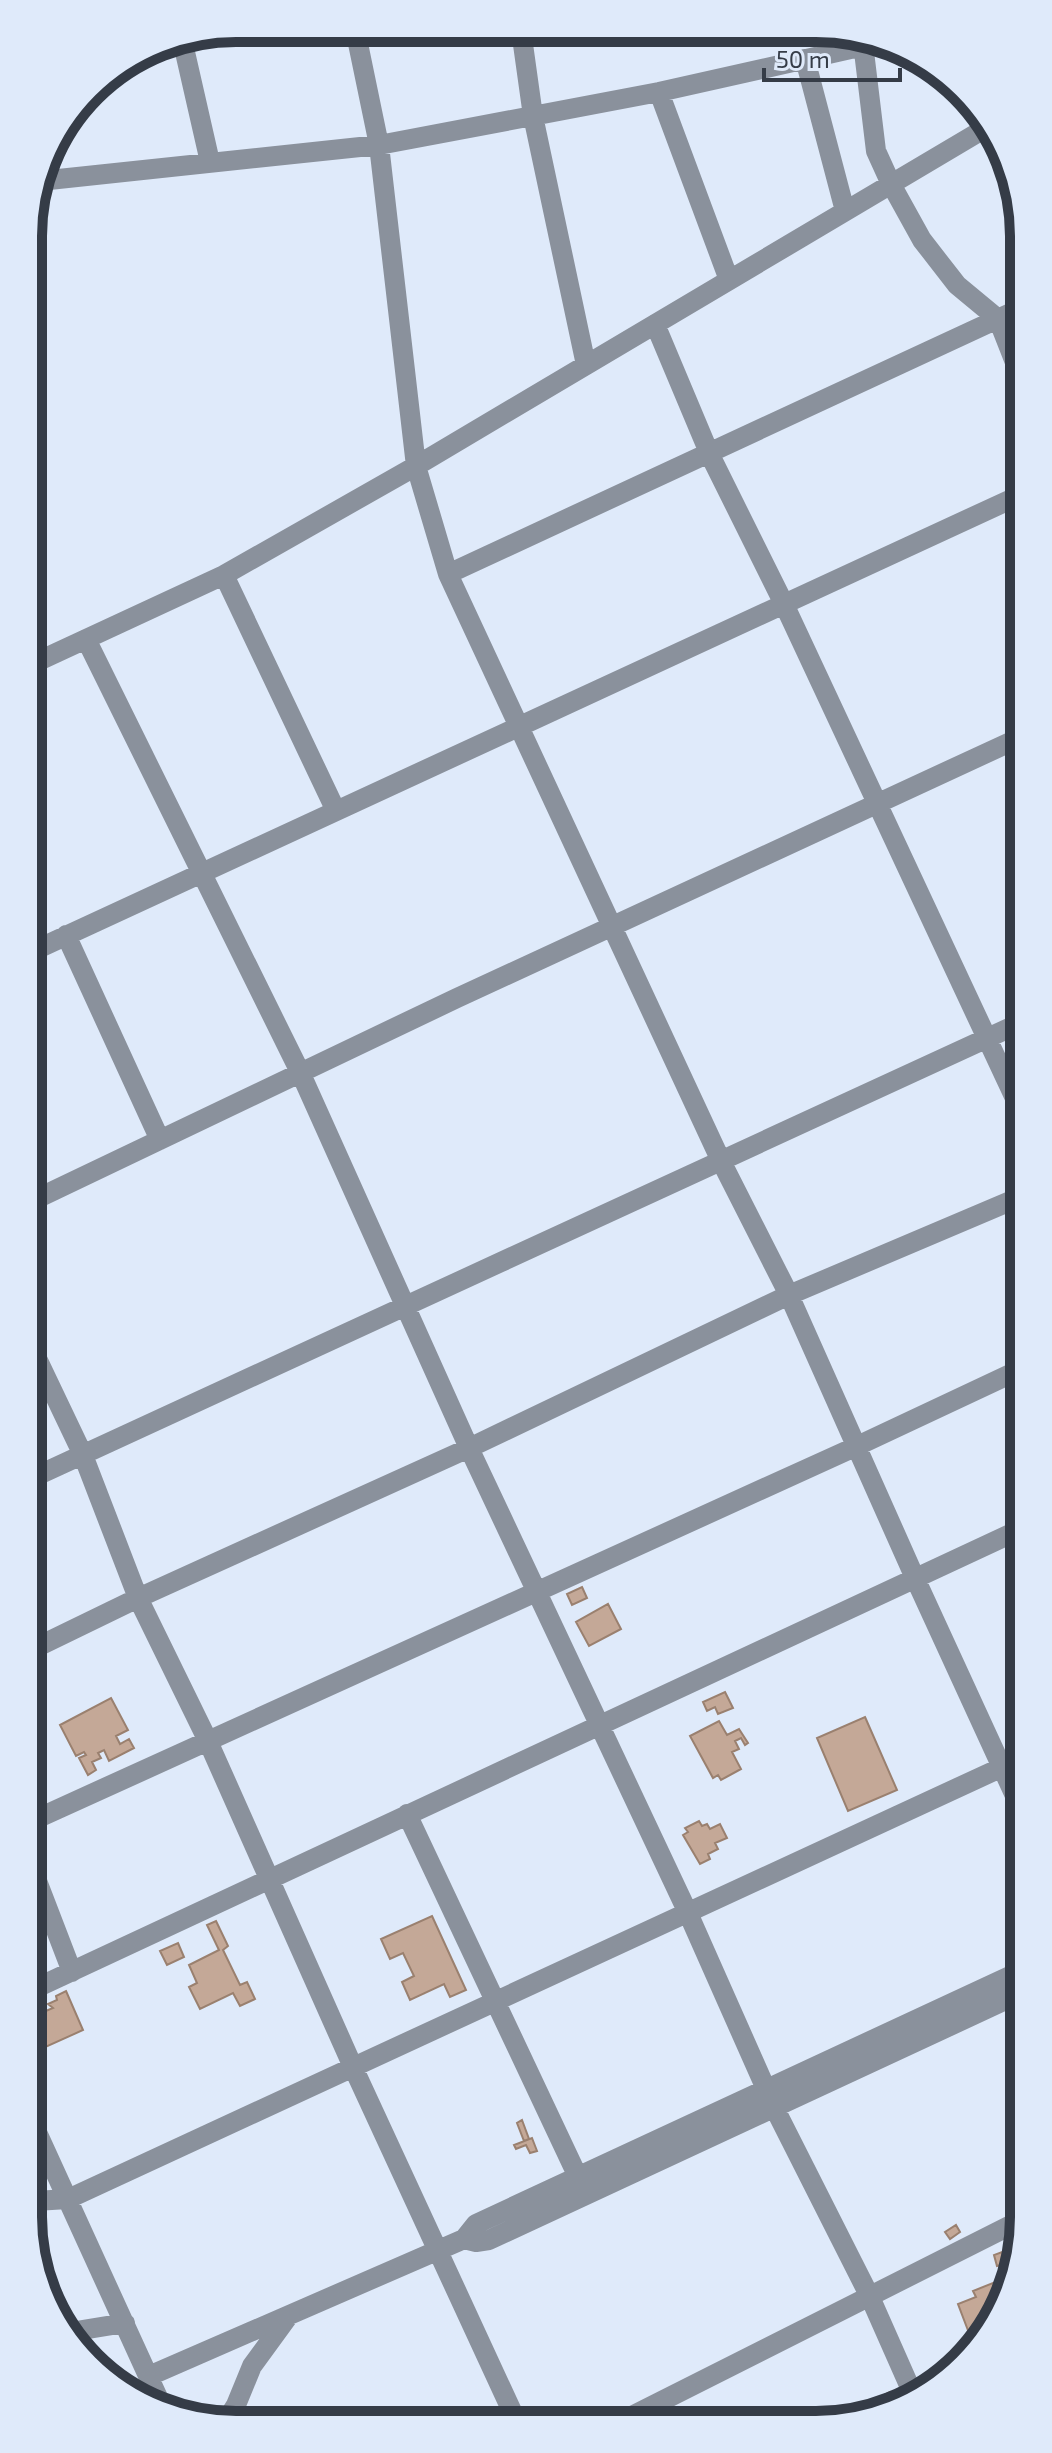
<svg xmlns="http://www.w3.org/2000/svg" width="1052" height="2453" font-family="'Exo 2',sans-serif">
  <style>
    .building { fill: #c4a897; stroke: #9a806f; stroke-width: 2 }
    .lines { fill: none; stroke-linecap: round; stroke-linejoin: round }
    .minor { stroke: #8a919c; stroke-width: 20 }
    .rim { fill: none; stroke: #353c47; stroke-width: 10 }
  </style>
  <rect width="100%" height="100%" fill="#dfeafa"/>
  <path class="building" d="M33,1525L43,1548L33,1552Z
    M582,1587L587,1598L572,1605L567,1594Z
    M608,1604L621,1629L589,1646L576,1622Z
    M725,1692L733,1708L718,1714L715,1707L707,1711L703,1702Z
    M111,1698L128,1730L116,1736L120,1744L129,1739L134,1748L109,1761L104,1750L98,1753L101,1758L92,1762L96,1770L88,1775L79,1758L86,1755L84,1752L76,1756L60,1725Z
    M865,1717L897,1790L848,1811L817,1738Z
    M719,1721L727,1735L739,1729L748,1743L745,1745L741,1738L735,1741L739,1749L732,1752L741,1769L721,1780L718,1775L713,1778L690,1736Z
    M699,1821L702,1826L707,1824L710,1829L720,1824L727,1838L715,1843L718,1849L708,1854L710,1859L700,1864L683,1835L688,1832L685,1828Z
    M432,1916L466,1990L450,1997L444,1984L410,2000L402,1982L414,1976L403,1953L390,1959L381,1939Z
    M216,1921L228,1946L223,1950L240,1985L247,1982L255,1999L240,2006L233,1993L200,2009L189,1987L197,1983L189,1965L219,1950L207,1925Z
    M178,1943L184,1957L167,1965L160,1951Z
    M66,1991L83,2030L41,2049L34,2034V2016L53,2008L48,2004L57,2000L56,1996Z
    M522,2120L529,2139L524,2141L517,2123Z
    M532,2138L537,2151L530,2153L526,2145L516,2149L514,2145Z
    M956,2225L960,2232L950,2239L945,2232Z
    M1002,2252L1005,2264L997,2266L994,2255Z
    M998,2281L1005,2297H1008L984,2335L981,2328L969,2333L958,2304L976,2297L973,2291Z
    M973,2354L926,2383L924,2379L932,2372Z
    M890,2392L895,2403L870,2418H836Z"/>
  <g class="lines">
    <path class="minor" d="M355,29L379,145L416,466L448,574L721,1161L789,1295L915,1578L1022,1811
      M521,30L533,116L586,365
      M862,35L876,151L891,184L922,240L957,285L998,319L1018,370
      M182,39L210,162
      M805,59L845,211
      M659,92L729,280
      M49,180L379,145L659,92L864,46
      M655,324L710,455L784,604L1020,1109
      M448,574L1017,310
      M224,575L336,811
      M86,639L301,1074L469,1448L688,1913L766,2089
      M30,665L224,575L416,466L984,129
      M66,935L160,1140
      M31,952L1018,496
      M32,1201L457,998L1019,738
      M32,1348L83,1455L138,1598L207,1739L353,2067L516,2420
      M32,1478L1020,1023
      M33,1649L138,1598L469,1448L789,1295L1020,1197
      M407,1814L578,2177
      M34,1820L855,1447L1021,1369
      M34,1873L72,1972
      M34,1989L1021,1529
      M774,2107L870,2297L912,2392
      M35,2128L160,2402
      M35,2201L68,2199L1022,1758
      M464,2239L476,2242L489,2240L1023,1992
      M70,2332L125,2323
      M149,2376L464,2239L476,2224L1023,1970
      M626,2419L1023,2219
      M226,2421L236,2405L252,2366L287,2318"/>
  </g>
  <path d="M0 0H1052V2453H0ZM236 42H816A194 194 0 0 1 1010 236V2217A194 194 0 0 1 816 2411H236A194 194 0 0 1 42 2217V236A194 194 0 0 1 236 42Z" fill="#dfeafa" fill-rule="evenodd"/>
  <path class="rim" d="M236 42H816A194 194 0 0 1 1010 236V2217A194 194 0 0 1 816 2411H236A194 194 0 0 1 42 2217V236A194 194 0 0 1 236 42Z"/>
  <path d="M764 68v12h136v-12" fill="none" stroke="#353c47" stroke-width="4"/>
  <text x="776" y="68" font-size="24" fill="#353c47" stroke="#dfeafa" stroke-width="6" paint-order="stroke">50 m</text>
</svg>
